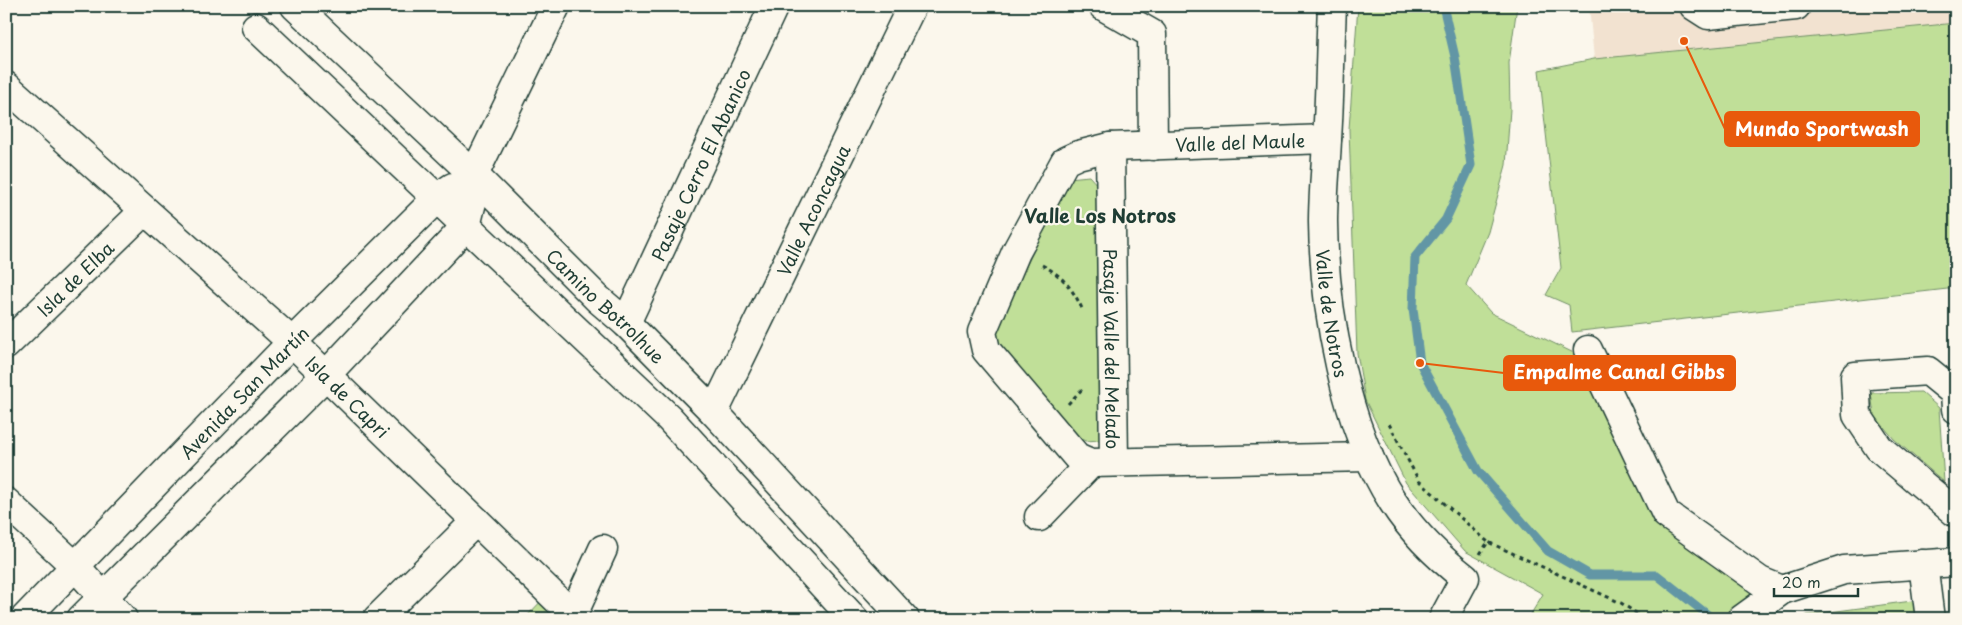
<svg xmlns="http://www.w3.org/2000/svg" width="1962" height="625" font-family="'Playpen Sans',sans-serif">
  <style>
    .built { fill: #f2e2d0 }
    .green { fill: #c0df98; stroke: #708e66 }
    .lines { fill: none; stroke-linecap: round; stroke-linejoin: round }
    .stream { stroke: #6296a5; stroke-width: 9 }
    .minor-casing { stroke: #1f3d34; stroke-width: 31 }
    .path { stroke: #1f3d34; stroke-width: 3; stroke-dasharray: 4 4; stroke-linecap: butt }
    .minor { stroke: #fbf7ec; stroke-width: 28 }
    .labels { text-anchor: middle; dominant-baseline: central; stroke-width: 4.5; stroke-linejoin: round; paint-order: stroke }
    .street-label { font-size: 18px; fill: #1f3d34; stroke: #fbf7ec }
    .neighbourhood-label { font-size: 19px; font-weight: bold; fill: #1f3d34; stroke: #fbf7ec }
    .leader { fill: none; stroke: #e8590c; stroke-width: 2 }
    .callout-dot { fill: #e8590c; stroke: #fbf7ec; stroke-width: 2 }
    .callout { fill: #e8590c; stroke: #e8590c; stroke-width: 2 }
    .callout-label { font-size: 19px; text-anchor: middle; font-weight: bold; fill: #fff }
  </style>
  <rect width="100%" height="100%" fill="#fbf7ec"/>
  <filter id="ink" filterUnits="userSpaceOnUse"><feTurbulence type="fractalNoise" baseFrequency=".02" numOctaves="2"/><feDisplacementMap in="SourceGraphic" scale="10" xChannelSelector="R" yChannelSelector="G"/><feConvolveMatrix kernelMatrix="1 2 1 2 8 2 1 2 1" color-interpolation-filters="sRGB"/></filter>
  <g filter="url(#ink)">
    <path class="built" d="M1589,6H1956V23L1594,59Z"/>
    <path class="green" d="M1358,6H1517L1509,63L1510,109L1506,165L1488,232L1466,285L1491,313L1578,355L1658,524L1731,574L1759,598L1732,619H1528L1543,594L1465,551L1406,483L1365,400L1357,353L1349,129Z
      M1956,23V288L1572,332L1569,305L1546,295L1561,268L1539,70L1594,59Z
      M1089,176L1099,187L1107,424L1100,440L1086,441L1075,435L1011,366L997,338L998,324L1069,178Z
      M1921,392L1939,408L1944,482L1894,439L1874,415L1871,393Z
      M548,594L569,619H524Z
      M1912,601L1922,607L1923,619H1802L1807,615Z"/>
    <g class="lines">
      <path class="stream" d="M1443,6L1455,57L1471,165L1446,219L1415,257L1413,309L1420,363L1478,471L1548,551L1590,575H1657L1713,619"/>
      <g class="minor-casing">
        <g id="minor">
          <path id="s1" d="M295,6L474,175L598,299L626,323L714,412L905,619"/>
          <path d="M1103,6L1152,34L1153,146"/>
          <path id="s2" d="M1332,6C1330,50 1330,95 1327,139C1326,166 1323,194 1323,222C1324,309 1345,428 1393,502C1412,532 1437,556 1465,578L1443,619"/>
          <path d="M1694,6L1708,15L1796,6"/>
          <path d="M256,27L669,418L854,619"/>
          <path id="s3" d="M6,86L292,342L573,615"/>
          <path d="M1327,139L1110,147L1078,155L1065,161L1016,252L982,332L986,350L1077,457L1091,463L1369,457"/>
          <path id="s4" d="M1110,147L1114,461"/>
          <path id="s5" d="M626,323L774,6"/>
          <path id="s6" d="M6,345L144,211"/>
          <path d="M1588,350L1666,514L1760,581L1782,590"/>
          <path d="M1956,409L1955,393L1928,371L1855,376L1857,415L1879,448L1956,513"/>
          <path id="s7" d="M714,412L912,6"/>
          <path d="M6,502L75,566L123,619"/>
          <path d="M1039,517L1091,463"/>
          <path d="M1923,564L1930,619"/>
          <path id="s8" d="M24,619L292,342L438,197L453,187"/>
          <path d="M81,619L326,375L466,226L473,198L474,175L556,6"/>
          <path d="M377,619L476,521"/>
          <path d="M571,619L603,549"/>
          <path d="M1742,619L1782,590L1844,570L1956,562"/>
        </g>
      </g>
      <path class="path" d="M1042,265C1062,275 1074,290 1083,311
        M1068,404L1084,387
        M1389,424L1419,481L1488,542
        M1480,554L1488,542L1621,603L1645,619"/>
      <use href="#minor" class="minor"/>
    </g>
  </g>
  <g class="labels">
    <g class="street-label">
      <text transform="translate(1240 142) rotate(-2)">Valle del Maule</text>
      <text stroke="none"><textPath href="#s5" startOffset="175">Pasaje Cerro El Abanico</textPath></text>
      <text stroke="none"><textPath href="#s7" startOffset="225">Valle Aconcagua</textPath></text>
      <text stroke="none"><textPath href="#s6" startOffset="96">Isla de Elba</textPath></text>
      <text stroke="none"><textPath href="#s1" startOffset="432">Camino Botrolhue</textPath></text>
      <text stroke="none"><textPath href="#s2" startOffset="308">Valle de Notros</textPath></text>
      <text stroke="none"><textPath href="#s4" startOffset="202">Pasaje Valle del Melado</textPath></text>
      <text stroke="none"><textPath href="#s8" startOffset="316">Avenida San Martín</textPath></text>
      <text stroke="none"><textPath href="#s3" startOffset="462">Isla de Capri</textPath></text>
    </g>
    <g class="neighbourhood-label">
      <text x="1100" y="215">Valle Los Notros</text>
    </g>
  </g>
  <path class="leader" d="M1684 41L1725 129M1420 363L1504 373"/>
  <g class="callout-dot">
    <circle cx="1684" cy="41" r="5"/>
    <circle cx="1420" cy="363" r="5"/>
  </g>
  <g class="callout">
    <rect x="1725" y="112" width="194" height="34" rx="5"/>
    <rect x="1504" y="356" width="231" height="34" rx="5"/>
  </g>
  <g class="callout-label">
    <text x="1822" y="136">Mundo Sportwash</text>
    <text x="1619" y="379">Empalme Canal Gibbs</text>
  </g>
  <rect width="1962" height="625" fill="none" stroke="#fbf7ec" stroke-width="25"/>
  <rect x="12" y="12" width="1937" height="600" fill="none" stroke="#1f3d34" stroke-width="2" filter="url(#ink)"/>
  <path d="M1774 588v8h84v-8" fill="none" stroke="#1f3d34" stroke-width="2.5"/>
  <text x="1782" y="588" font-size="15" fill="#1f3d34" stroke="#fbf7ec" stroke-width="4" paint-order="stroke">20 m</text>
</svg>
